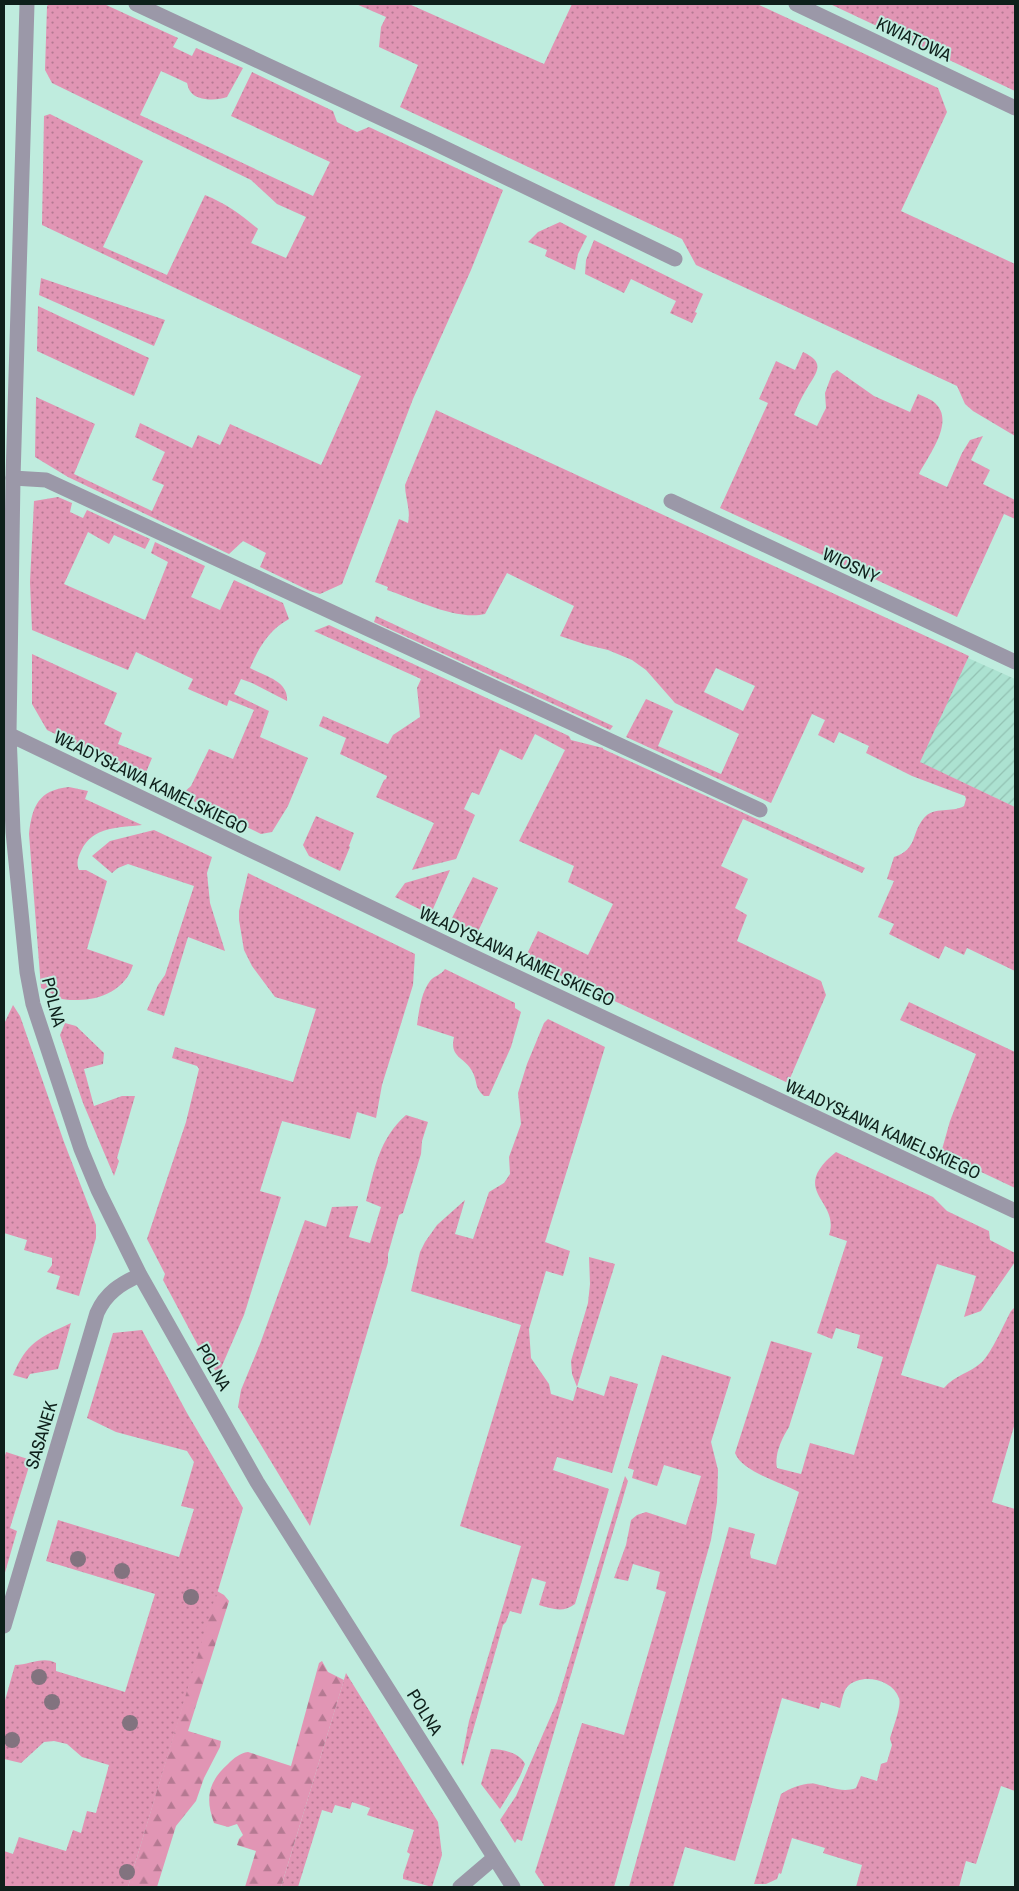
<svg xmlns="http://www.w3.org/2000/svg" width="1019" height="1891" font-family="'Archivo Narrow',sans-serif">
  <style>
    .industrial { fill: url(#industrial-furrows) }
    .grass { fill: url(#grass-dots); fill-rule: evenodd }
    .forest { fill: url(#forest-firs) }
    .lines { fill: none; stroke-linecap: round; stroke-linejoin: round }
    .lane { stroke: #9b98a8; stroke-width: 15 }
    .street { stroke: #9b98a8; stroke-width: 15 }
    .tree { fill: #82737f }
    .labels { text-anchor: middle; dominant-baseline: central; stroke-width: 4; stroke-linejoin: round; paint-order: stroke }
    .street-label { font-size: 18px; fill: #0e201b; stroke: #bfecde }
  </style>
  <defs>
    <pattern id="industrial-furrows" width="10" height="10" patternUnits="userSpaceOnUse" patternTransform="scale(1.25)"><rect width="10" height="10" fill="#ace2d1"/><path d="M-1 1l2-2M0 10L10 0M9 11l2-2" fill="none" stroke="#93c2b3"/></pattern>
    <pattern id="grass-dots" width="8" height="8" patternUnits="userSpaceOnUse" patternTransform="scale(1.25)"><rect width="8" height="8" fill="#e195b4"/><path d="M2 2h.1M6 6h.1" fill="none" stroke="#b57992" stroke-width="1.8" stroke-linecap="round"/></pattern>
    <pattern id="forest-firs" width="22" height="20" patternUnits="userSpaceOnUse" patternTransform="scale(1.25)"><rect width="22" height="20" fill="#e195b4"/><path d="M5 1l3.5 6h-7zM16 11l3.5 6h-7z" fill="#b57992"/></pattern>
  </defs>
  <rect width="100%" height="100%" fill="#bfecde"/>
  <path class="industrial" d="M968,658L1015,679V807L919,762Z"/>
  <path class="grass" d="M49,4H104L178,38L173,47L192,56L196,48L243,68L227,97C217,101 196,101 190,91C188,88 188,86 187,83L161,71L140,115L313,196L330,162L231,116L252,72L333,111L337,122L357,132L369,127L503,190L471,270L413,399L342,584L320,594L310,591L260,567L266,553L243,541L229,554L68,477L35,457L36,397L95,424L74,474L152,511L164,485L152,480L165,452L135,437L140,423L192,448L198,435L220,445L230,424L321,465L361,376L42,225L44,116L50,114L143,161L103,247L167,275L205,195C225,203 242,215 258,229L251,243L286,258L306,217L277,204L251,180L52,83L45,70L47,6Z
    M356,4H409L544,64L572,4H757L938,88L947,112L901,211L1015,264V436L973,411L965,404L957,386L696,265L682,239L400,107L418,65L379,47L381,27L386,17Z
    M830,4H1015V91Z
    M560,222L587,236L578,254L575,270L545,256L547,250L528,242L538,232Z
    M594,240L703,294L695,312L697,313L692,323L670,313L676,301L631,279L624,293L585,274L586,260Z
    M41,278L165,320L154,346L39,295Z
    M38,306L149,358L134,396L37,351Z
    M803,352C827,363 816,373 806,390C801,398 797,407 794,415L817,426L826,408L825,393L832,374L837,370L874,396L910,412L918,394C924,397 931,399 935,403C956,422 927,457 919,474L947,487L962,453L970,440L983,436L971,460L990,470L983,484L1015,500V519L1004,514L957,617L720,508L768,403L759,399L776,361L795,370Z
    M436,410L969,656L920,762L1015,807V971L967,948L964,955L945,946L939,959L889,934L894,924L878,917L894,881L887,879L894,857C918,849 911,833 924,818C934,806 952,813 964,806L966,799L965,796L912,776L866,753L869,746L839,732L834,743L818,735L825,720L812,714L771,803L626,737L646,699L673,711L658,746L721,774L739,734L675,703L646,670L632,660L608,650L587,645L560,636L574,606L507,573L485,614C457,621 414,599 387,590L388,587L375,582L399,519L408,523C411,510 405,498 405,485ZM716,668L755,686L743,711L704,692Z
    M58,497L72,503L70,512L83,518L87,510L150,539L145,549L114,535L109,544L88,532L64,584L145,620L168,562L151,553L155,542L205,566L191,597L220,610L234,580L283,603L289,619C269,630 259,647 250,668C264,676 289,681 287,701L252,683L241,679L234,694L269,711L260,737L308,758L288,806L272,832L261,834L181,795L191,786L209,749L233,759L254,710L229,700L227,706L188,689L193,679L136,652L128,670L32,630L30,582L34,501Z
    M376,616L613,726L610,730L374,622Z
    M329,625L569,736L571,740L603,748V749L865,868L862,873L743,819L721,866L748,879L735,908L747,915L737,941L821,981L826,995L788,1083L534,963L527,954L538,931L588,955L613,904L568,882L574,866L519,841L565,750L535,734L522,760L500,749L479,795L472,792L464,809L475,815L456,859L412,870L434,823L376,797L384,780L386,779L387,776L340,754L346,738L319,726L323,716L388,744L393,735L420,717L417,688L421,679L314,631Z
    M32,654L117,693L104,724L122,733L118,744L152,758L144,777L47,730L32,704Z
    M69,787L88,791L85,799L142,825C118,828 93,826 81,851C78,857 76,863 79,870H86L107,881L87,949L133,965C126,989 101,1000 78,1000C73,1000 66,1000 62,999C55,996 48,991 41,988L29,834C32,807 38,790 69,787Z
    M316,816L354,833L349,846L350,847L340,871L309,856L303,845Z
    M154,830L212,857L207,873L210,903L225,951L188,937L164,1016L147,1010L158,985L165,975L194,886L128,864L118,868L112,873L92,856L110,841Z
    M450,870L433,909L421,910L395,897L405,883Z
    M248,873L415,954L413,985L382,1085L376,1118L357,1112L350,1139L282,1121L260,1191L281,1197L244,1315L218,1375L210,1362L209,1366L163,1280L165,1274L147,1239L186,1122L199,1069L197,1066L172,1058L175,1047L293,1082L316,1009L275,997L252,966L244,950L239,920V911Z
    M473,877L498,888L476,936L460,928L452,918Z
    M445,969L515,1003V1008L521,1012L511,1047L489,1096H484C474,1087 478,1082 472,1071C465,1057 449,1058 454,1037L417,1025C419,1011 421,993 430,981C434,976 441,975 445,969Z
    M909,1002L1015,1052V1188L941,1153L950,1121L976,1054L900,1020Z
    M13,1005L20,1016L64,1142L96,1225V1238L79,1296L56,1289L60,1276L47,1272L52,1265V1258L24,1250L27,1240L4,1233V1024Z
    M548,1019L605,1047L545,1242L570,1251L563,1276L546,1271L529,1329L531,1358L549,1384L551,1394L573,1401L577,1387L572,1374L571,1361L588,1303L590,1284L589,1257L615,1264L577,1387L604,1396L610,1376L638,1384L612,1473L557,1457L553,1470L609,1489L575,1604C563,1613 553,1609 539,1605L546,1582L532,1578L521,1614L510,1611L506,1622L503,1625L463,1766L461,1762L469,1721L521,1546L460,1526L521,1325L411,1291L420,1252L425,1242L437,1225L465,1200L455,1234L473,1239L489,1192L504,1183L510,1174L509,1157L521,1124L518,1093L527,1064L544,1023Z
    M65,1023L76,1026L104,1053L103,1064L84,1069L94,1106L122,1096H135L117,1158L119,1161L114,1176L83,1103L60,1035Z
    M406,1115L428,1122L422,1141L421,1154L403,1213L399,1215L388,1254V1262L310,1526L238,1407L241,1390L260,1344L305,1220L326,1227L332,1207L358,1206L349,1237L370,1243L381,1207L366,1201C375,1168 379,1139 406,1115Z
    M836,1152L933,1197L947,1211L989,1231L990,1240L1015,1253V1262L981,1311L964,1317L976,1276L937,1264L901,1375L944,1388C955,1375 970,1373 982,1362C992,1352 1004,1324 1011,1311L1015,1307V1423L992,1502L1015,1509V1791L1001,1786L976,1864L966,1861L959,1887H856L862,1865L823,1853L825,1848L792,1838L781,1874L779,1873L777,1879L766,1884H754L781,1794C791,1788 805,1782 816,1784C830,1787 843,1793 856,1788L861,1776L877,1781L881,1764L887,1762L892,1745L890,1739C892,1730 902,1706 899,1698C892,1679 862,1673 848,1686C843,1691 842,1701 840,1708L821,1702L819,1709L782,1698L735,1861L685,1847L673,1887H629L729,1527L755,1534L750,1553L751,1558L776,1565L799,1492C781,1482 742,1472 735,1453L771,1341L812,1353L789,1427C782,1438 774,1455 777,1468L801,1474L810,1443L854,1455L883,1357L857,1348L860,1335L836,1328L832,1339L817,1333L847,1241L829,1235C841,1200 787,1192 836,1152Z
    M71,1323L58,1369L30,1374L27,1379L13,1375C27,1342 39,1338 71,1323Z
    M142,1330L187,1413L243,1508L128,1887H4V1851L13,1854L19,1837L66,1851L73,1830L81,1833L87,1811L96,1813L109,1765L82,1757L67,1744L54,1741L44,1742L21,1763L4,1759V1704L15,1665C30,1665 42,1656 56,1663V1671L125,1692L155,1594L46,1561L58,1520L179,1557L194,1509L181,1506L194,1462L187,1451L116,1432L87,1418L113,1333Z
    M662,1355L731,1377L711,1442L718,1470L717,1502L711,1540L614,1887H545L535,1872L582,1723L624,1735L666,1592L656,1589L660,1572L633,1564L628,1581L614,1578L626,1545L631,1520L637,1515L646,1512L686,1525L701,1476L664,1465L657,1486L632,1478L634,1470L628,1468Z
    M6,1452L31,1460L10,1528L17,1531L4,1576V1459Z
    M625,1476L628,1481L522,1841L517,1839L515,1843L500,1820L516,1796L557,1702Z
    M346,1673L438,1822L442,1855L432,1887L403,1879V1875L410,1854L407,1852L414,1830L367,1815L370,1808L352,1802L350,1809L335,1805L332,1813L322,1810L298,1887H281Z
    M491,1749C503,1749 520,1753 525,1764L520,1776L500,1809L481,1784Z"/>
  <path class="forest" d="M217,1591L224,1595L229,1601L188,1731L221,1741L220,1747L204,1778L196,1801L176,1826L157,1887H128Z
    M322,1661L328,1672L344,1680L281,1887H245L256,1851L237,1845L239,1839L243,1835L237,1824L228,1827L214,1823C205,1798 208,1782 228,1764C234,1758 240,1753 248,1752L291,1766L319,1663Z"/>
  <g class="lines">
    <path class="lane" d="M136,4L428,140L675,259
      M13,478L46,480L760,810"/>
    <path class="street" d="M27,4L13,478L9,734L13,832L27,972L33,1004L81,1149L98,1190L140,1275L257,1482L513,1887
      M796,4L1015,108
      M671,501L1015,662
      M4,732L468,954L1015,1211
      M4,1626L97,1313C106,1293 120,1284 140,1275
      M460,1887L494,1858"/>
  </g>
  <g class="tree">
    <circle cx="78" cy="1559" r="8"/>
    <circle cx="122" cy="1571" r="8"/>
    <circle cx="191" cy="1597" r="8"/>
    <circle cx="39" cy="1677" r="8"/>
    <circle cx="52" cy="1702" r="8"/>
    <circle cx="130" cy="1723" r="8"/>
    <circle cx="12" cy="1740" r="8"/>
    <circle cx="127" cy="1872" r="8"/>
  </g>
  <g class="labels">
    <g class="street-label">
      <text transform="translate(914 39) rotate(25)">KWIATOWA</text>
      <text transform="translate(851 565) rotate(25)">WIOSNY</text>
      <text transform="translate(151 782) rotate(26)">WŁADYSŁAWA KAMELSKIEGO</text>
      <text transform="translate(517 956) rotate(25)">WŁADYSŁAWA KAMELSKIEGO</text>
      <text transform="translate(54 1002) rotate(76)">POLNA</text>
      <text transform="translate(883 1129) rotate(25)">WŁADYSŁAWA KAMELSKIEGO</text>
      <text transform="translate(214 1367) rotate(60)">POLNA</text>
      <text transform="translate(41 1435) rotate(-73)">SASANEK</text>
      <text transform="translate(425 1712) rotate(58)">POLNA</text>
    </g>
  </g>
  <rect width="1019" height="1891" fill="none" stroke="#0e201b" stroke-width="10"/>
</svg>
